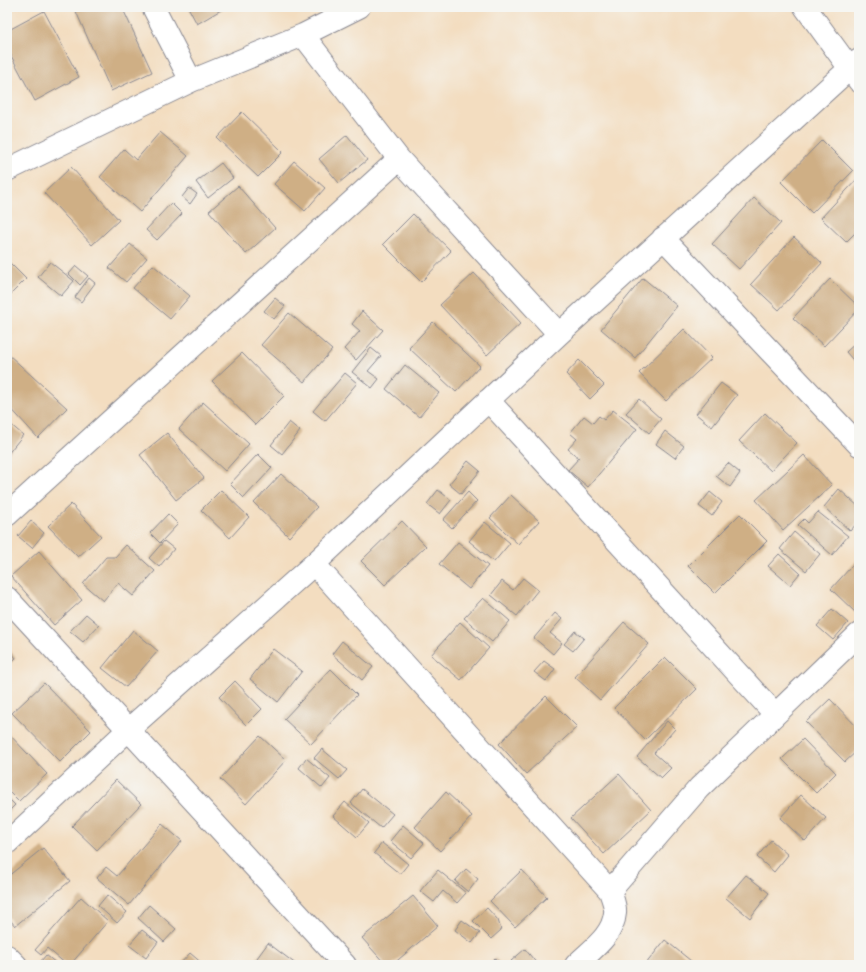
<svg xmlns="http://www.w3.org/2000/svg" width="866" height="972" font-family="'EB Garamond',serif">
  <style>
    .building { fill: #cfaf85 }
    .lines { fill: none; stroke-linecap: round; stroke-linejoin: round }
    .street-casing { stroke: #87868f; stroke-width: 24 }
    .street { stroke: #fff; stroke-width: 22 }
  </style>
  <rect width="100%" height="100%" fill="#f6f6f2"/>
  <filter id="ink" filterUnits="userSpaceOnUse"><feTurbulence type="fractalNoise" baseFrequency=".025" numOctaves="2"/><feDisplacementMap in="SourceGraphic" scale="8" xChannelSelector="R" yChannelSelector="G"/><feConvolveMatrix kernelMatrix="1 2 1 2 8 2 1 2 1" color-interpolation-filters="sRGB"/></filter>
  <filter id="wash" filterUnits="userSpaceOnUse"><feTurbulence type="fractalNoise" baseFrequency=".012" numOctaves="4" result="noise"/><feDisplacementMap in="SourceGraphic" scale="16" xChannelSelector="R" yChannelSelector="G"/><feGaussianBlur stdDeviation="0.9" result="paint"/><feColorMatrix in="noise" values="0 0 0 0 0 0 0 0 0 0 0 0 0 0 0 0 0 1.4 0 .05"/><feComposite in="paint" operator="in"/></filter>
  <g filter="url(#wash)">
    <rect width="100%" height="100%" fill="#f3ddc0"/>
    <g id="blocks">
      <path class="building" d="M74,7H122L152,72L111,91Z
        M188,7H226L197,24Z
        M44,11L79,77L35,101L7,48V31Z
        M242,112L283,152L258,177L217,138Z
        M160,132L188,156L140,212L100,177L124,149L136,160Z
        M347,135L367,160L339,183L319,159Z
        M822,140L853,171L812,213L781,182Z
        M294,161L325,188L305,211L274,184Z
        M221,163L233,178L208,198L196,182Z
        M71,167L119,220L92,245L44,193Z
        M859,177V229L846,242L821,218Z
        M238,186L275,228L246,254L209,211Z
        M189,188L197,194L190,204L182,197Z
        M754,198L781,223L739,269L712,244Z
        M171,203L182,214L157,240L146,230Z
        M413,214L451,251L421,282L383,244Z
        M794,237L822,263L779,310L751,284Z
        M130,244L147,258L126,282L109,268Z
        M7,260L26,279L7,298Z
        M50,262L74,281L61,296L38,277Z
        M153,265L190,296L170,319L133,288Z
        M76,266L88,276L80,285L69,274Z
        M474,273L521,323L487,355L440,305Z
        M89,278L95,283L81,302L75,297Z
        M643,278L677,306L635,358L601,329Z
        M830,279L859,307V309L824,346L793,318Z
        M275,298L285,306L274,319L264,311Z
        M362,311L383,330L356,360L344,349L360,331L352,324Z
        M289,313L332,350L304,382L261,345Z
        M433,322L480,366L456,392L409,348Z
        M684,329L712,358L666,401L639,373Z
        M859,340V367L846,352Z
        M371,348L381,356L368,371L379,379L372,388L352,372Z
        M242,353L284,396L255,425L212,381Z
        M9,355L67,408L38,438L7,404V356Z
        M579,360L604,385L590,399L566,374Z
        M405,365L439,393L419,417L386,389Z
        M345,373L357,383L325,421L313,411Z
        M721,383L737,395L712,427L696,414Z
        M639,399L661,419L649,433L626,413Z
        M203,402L249,444L225,471L179,429Z
        M613,410L637,429L588,487L568,470L579,458L568,449L577,439L570,433L584,416L593,423L599,416L604,420Z
        M765,413L797,443L771,471L739,441Z
        M289,422L300,431L282,454L271,445Z
        M9,423L23,435L7,455V425Z
        M665,431L684,446L675,458L656,444Z
        M167,433L204,478L176,500L140,455Z
        M258,454L272,468L244,498L230,484Z
        M804,455L832,485L783,530L756,500Z
        M468,461L480,471L461,494L449,484Z
        M728,463L740,473L730,487L716,476Z
        M281,474L317,507L289,537L254,503Z
        M839,489L859,507V521L850,531L824,507Z
        M221,490L249,517L230,538L201,510Z
        M438,490L451,500L440,514L427,504Z
        M468,492L477,501L452,528L443,520Z
        M710,492L722,502L712,516L699,506Z
        M511,495L539,521L518,544L490,518Z
        M71,504L101,536L78,557L48,526Z
        M818,512L848,536L832,555L798,525L804,519L808,523Z
        M168,514L178,524L160,543L150,533Z
        M740,514L767,541L715,593L688,566Z
        M31,521L44,533L32,548L18,536Z
        M402,521L426,546L385,585L361,561Z
        M485,522L510,543L494,562L469,541Z
        M794,532L820,554L806,571L780,549Z
        M164,541L174,549L159,567L149,558Z
        M458,542L488,566L469,589L439,564Z
        M126,545L155,571L133,596L118,583L103,601L83,584L106,557H115Z
        M39,551L82,600L54,625L11,576Z
        M779,554L800,573L790,585L768,566Z
        M859,558V611L857,614L831,589Z
        M523,578L538,590L517,616L491,595L502,581L513,590Z
        M483,598L510,621L492,642L464,618Z
        M832,609L848,623L833,640L817,626Z
        M555,613L562,619L550,633L562,643L553,654L534,638Z
        M86,614L99,625L83,642L70,631Z
        M460,622L489,648L461,680L431,655Z
        M624,622L649,644L600,700L575,677Z
        M133,630L158,651L126,687L102,668Z
        M575,631L584,638L573,651L564,644Z
        M342,641L373,667L362,680L332,654Z
        M7,647L16,658L7,666Z
        M273,649L302,671L278,702L250,679Z
        M665,657L697,689L645,740L614,708Z
        M544,661L555,669L546,681L534,672Z
        M331,669L357,695L311,744L284,719Z
        M235,681L262,709L246,725L219,697Z
        M44,683L91,731L60,762L12,713Z
        M546,696L577,727L526,774L499,744Z
        M830,699L859,729V749L845,762L806,722Z
        M667,721L675,729L654,753L671,768L661,778L637,757Z
        M7,732L47,774L19,801L7,789Z
        M260,736L286,760L246,804L220,779Z
        M803,739L836,773L816,793L782,759Z
        M322,749L347,770L339,779L314,758Z
        M306,758L330,778L322,788L299,768Z
        M619,774L651,810L604,854L571,818Z
        M116,780L141,804L97,850L72,826Z
        M362,789L393,814L381,828L351,803Z
        M446,792L472,816L440,851L415,827Z
        M801,795L826,818L805,841L780,818Z
        M7,797L15,805L7,813Z
        M345,802L369,823L357,837L333,816Z
        M162,824L182,841L129,905L97,878L106,867L117,876Z
        M403,825L424,843L411,858L390,841Z
        M771,840L788,855L774,872L757,857Z
        M382,843L408,864L400,874L374,853Z
        M43,848L70,881L15,926L7,916V877Z
        M466,869L478,879L468,892L455,881Z
        M438,870L466,893L457,903L443,891L434,902L420,891Z
        M522,870L547,897L515,927L490,901Z
        M746,875L769,893L750,918L726,898Z
        M107,895L127,912L117,923L98,906Z
        M413,896L438,926L392,965H386L362,938Z
        M81,897L108,921L70,965H67L47,948L41,955L35,950Z
        M149,905L176,929L164,942L138,918Z
        M487,908L498,920L501,930L491,939L473,921Z
        M462,920L480,933L472,943L455,930Z
        M142,930L158,942L146,958L129,945Z
        M665,940L696,965H645Z
        M268,943L297,965H252Z
        M525,949L538,965H515L511,961Z
        M190,953L204,965H181L180,964Z
        M46,955L56,963L54,965H47L41,961Z
        M495,958L502,965H488Z"/>
    </g>
  </g>
  <g filter="url(#ink)">
    <use href="#blocks" fill-opacity="0" stroke="#87868f" stroke-width="1"/>
    <g class="lines">
      <g class="street-casing">
        <path id="street" d="M153,7L191,81
          M805,7L859,81
          M303,35L399,159L559,334
          M7,170L191,81L303,35L359,7
          M663,238L859,445
          M488,400L775,714
          M7,515L399,159
          M314,564L610,891
          M7,598L345,965
          M7,843L128,730L314,564L559,334L859,60
          M7,956L16,965
          M576,965C591,950 613,936 615,913C616,906 612,898 610,891L699,788L859,634"/>
      </g>
      <use href="#street" class="street"/>
    </g>
  </g>
  <rect width="866" height="972" fill="none" stroke="#f6f6f2" stroke-width="24"/>
</svg>
